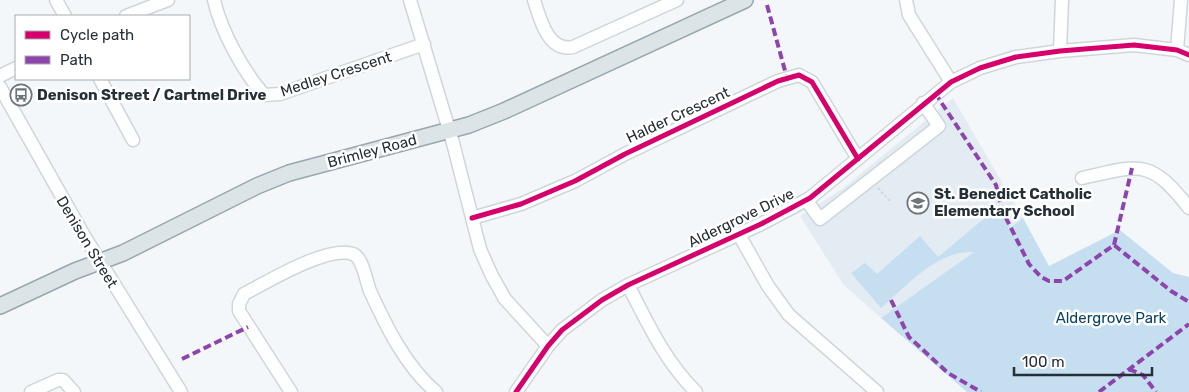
<svg xmlns="http://www.w3.org/2000/svg" width="1189" height="392" font-family="Rubik,sans-serif">
  <style>
    .built { fill: #e3ecf2 }
    .green { fill: #c6dff0 }
    .lines { fill: none; stroke-linecap: round; stroke-linejoin: round }
    .minor-casing { stroke: #cfd6db; stroke-width: 15 }
    .major-casing { stroke: #98a7af; stroke-width: 18 }
    .path { stroke: #d3d4d7; stroke-width: 2; stroke-dasharray: 2.5 2.5; stroke-linecap: butt }
    .minor { stroke: #fdfefe; stroke-width: 12 }
    .major { stroke: #dde4e8; stroke-width: 15 }
    .quiet { stroke: #8e44ad; stroke-width: 4; stroke-dasharray: 8 4; stroke-linecap: butt }
    .cycleway-casing { stroke: #fff; stroke-width: 8 }
    .cycleway { stroke: #d6006c; stroke-width: 5 }
    .labels { text-anchor: middle; dominant-baseline: central; stroke-width: 5; stroke-linejoin: round; paint-order: stroke }
    .street-label { font-size: 15px; fill: #242f36; stroke: #fff }
    .poi-label { font-size: 15px; font-weight: bold; fill: #242f36; stroke: #fff; text-anchor: start }
    .park-label { font-size: 15px; fill: #094462; stroke: #fff }
  </style>
  <rect width="100%" height="100%" fill="#f4f7f9"/>
  <path class="built" d="M953,98L1023,218L881,318L843,284L800,216L842,189Z"/>
  <path class="green" d="M999,206L1010,225L1008,229L1023,218L1049,266L1120,230L1173,273L1189,277V392H967L881,318L974,252C937,250 908,285 881,308L851,273L865,263L877,274L920,236L938,257Z"/>
  <g class="lines">
    <g class="minor-casing">
      <path id="minor" d="M56,0L65,16
        M214,0C221,31 243,71 264,95L280,94L424,44
        M410,0L453,143L480,249L492,276L505,299L548,346
        M534,0C540,19 548,52 573,47L677,0
        M906,0L909,15L951,82
        M126,16L168,0
        M1177,50L1181,0
        M1060,51L1062,0
        M0,76L16,68
        M100,79L133,140
        M0,87L83,234L181,392
        M1082,178C1140,165 1150,158 1189,208
        M806,200L820,219L939,126L923,103
        M472,218L521,204L575,181L625,154L778,81L799,75L812,82L858,159
        M738,233L768,286L789,315L877,392
        M628,285C648,324 665,361 696,392
        M31,392L58,380H63L74,392
        M291,392L239,311V304L244,294C267,282 328,245 353,254C363,258 366,281 370,291C386,326 406,367 436,392
        M516,392L548,346L562,330L602,300L628,285L761,224L810,198L951,82L980,68L1016,57L1060,51L1134,45L1177,50L1189,55"/>
    </g>
    <g class="major-casing">
      <path id="major" d="M0,306L75,271L123,253L257,186L289,173L469,125L504,111L745,0"/>
    </g>
    <path class="path" d="M878,188L890,201"/>
    <use href="#minor" class="minor"/>
    <use href="#major" class="major"/>
    <path class="quiet" d="M767,5L787,78
      M935,93L996,185L1002,210L1029,264L1041,277L1049,281H1063L1114,245L1171,291L1189,302
      M1114,245L1132,168
      M891,300L909,337L948,373L981,392
      M182,359L248,327
      M1129,369L1143,375L1156,392
      M1099,392L1189,324"/>
    <g class="cycleway-casing">
      <path id="cycleway" d="M472,218L521,204L575,181L625,154L778,81L799,75L812,82L858,159
        M516,392L548,346L562,330L602,300L628,285L761,224L810,198L951,82L980,68L1016,57L1060,51L1134,45L1177,50L1189,55"/>
    </g>
    <use href="#cycleway" class="cycleway"/>
  </g>
  <defs>
    <g id="bus-ring" transform="scale(1.125)"><circle r="9.5" fill="#fff" stroke="#6d757a" stroke-width="1.5"/><path d="M-5-6H5V4H4V6H2V4H-2V6H-4V4H-5ZM-3.5-4V0h7V-4ZM-3.5 1.2v1.5H-2V1.2ZM2 1.2v1.5H3.5V1.2Z" fill="#6d757a"/></g>
    <g id="school-ring" transform="scale(1.125)"><circle r="9.5" fill="#fff" stroke="#6d757a" stroke-width="1.5"/><path d="M0-5L7-2L0 1L-7-2ZM-4 1L0 2.5L4 1V4Q0 6-4 4Z" fill="#6d757a"/></g>
  </defs>
  <g fill-rule="evenodd">
    <use href="#bus-ring" x="21" y="95"/>
    <use href="#school-ring" x="918" y="203"/>
  </g>
  <g class="labels">
    <g class="street-label">
      <text transform="translate(336 74) rotate(-18)">Medley Crescent</text>
      <text transform="translate(678 115) rotate(-25)">Halder Crescent</text>
      <text transform="translate(372 151) rotate(-15)">Brimley Road</text>
      <text transform="translate(741 218) rotate(-26)">Aldergrove Drive</text>
      <text transform="translate(87 242) rotate(59)">Denison Street</text>
    </g>
    <g class="poi-label">
      <text x="37" y="95">Denison Street / Cartmel Drive</text>
      <text x="934" y="194">St. Benedict Catholic<tspan x="934" dy="17">Elementary School</tspan></text>
    </g>
    <g class="park-label">
      <text x="1111" y="318">Aldergrove Park</text>
    </g>
  </g>
  <rect x="15" y="15" width="175" height="65" fill="#ffffff" stroke="#a7acaf"/>
  <rect x="25" y="31" width="25" height="8" fill="#d6006c" stroke="#a7acaf"/>
  <text x="60" y="40" font-size="15" fill="#242f36">Cycle path</text>
  <rect x="25" y="56" width="25" height="8" fill="#8e44ad" stroke="#a7acaf"/>
  <text x="60" y="65" font-size="15" fill="#242f36">Path</text>
  <path d="M1014 367v8h138v-8" fill="none" stroke="#242f36" stroke-width="2.5"/>
  <text x="1022" y="367" font-size="15" fill="#242f36" stroke="#ffffff" stroke-width="4" paint-order="stroke">100 m</text>
</svg>
